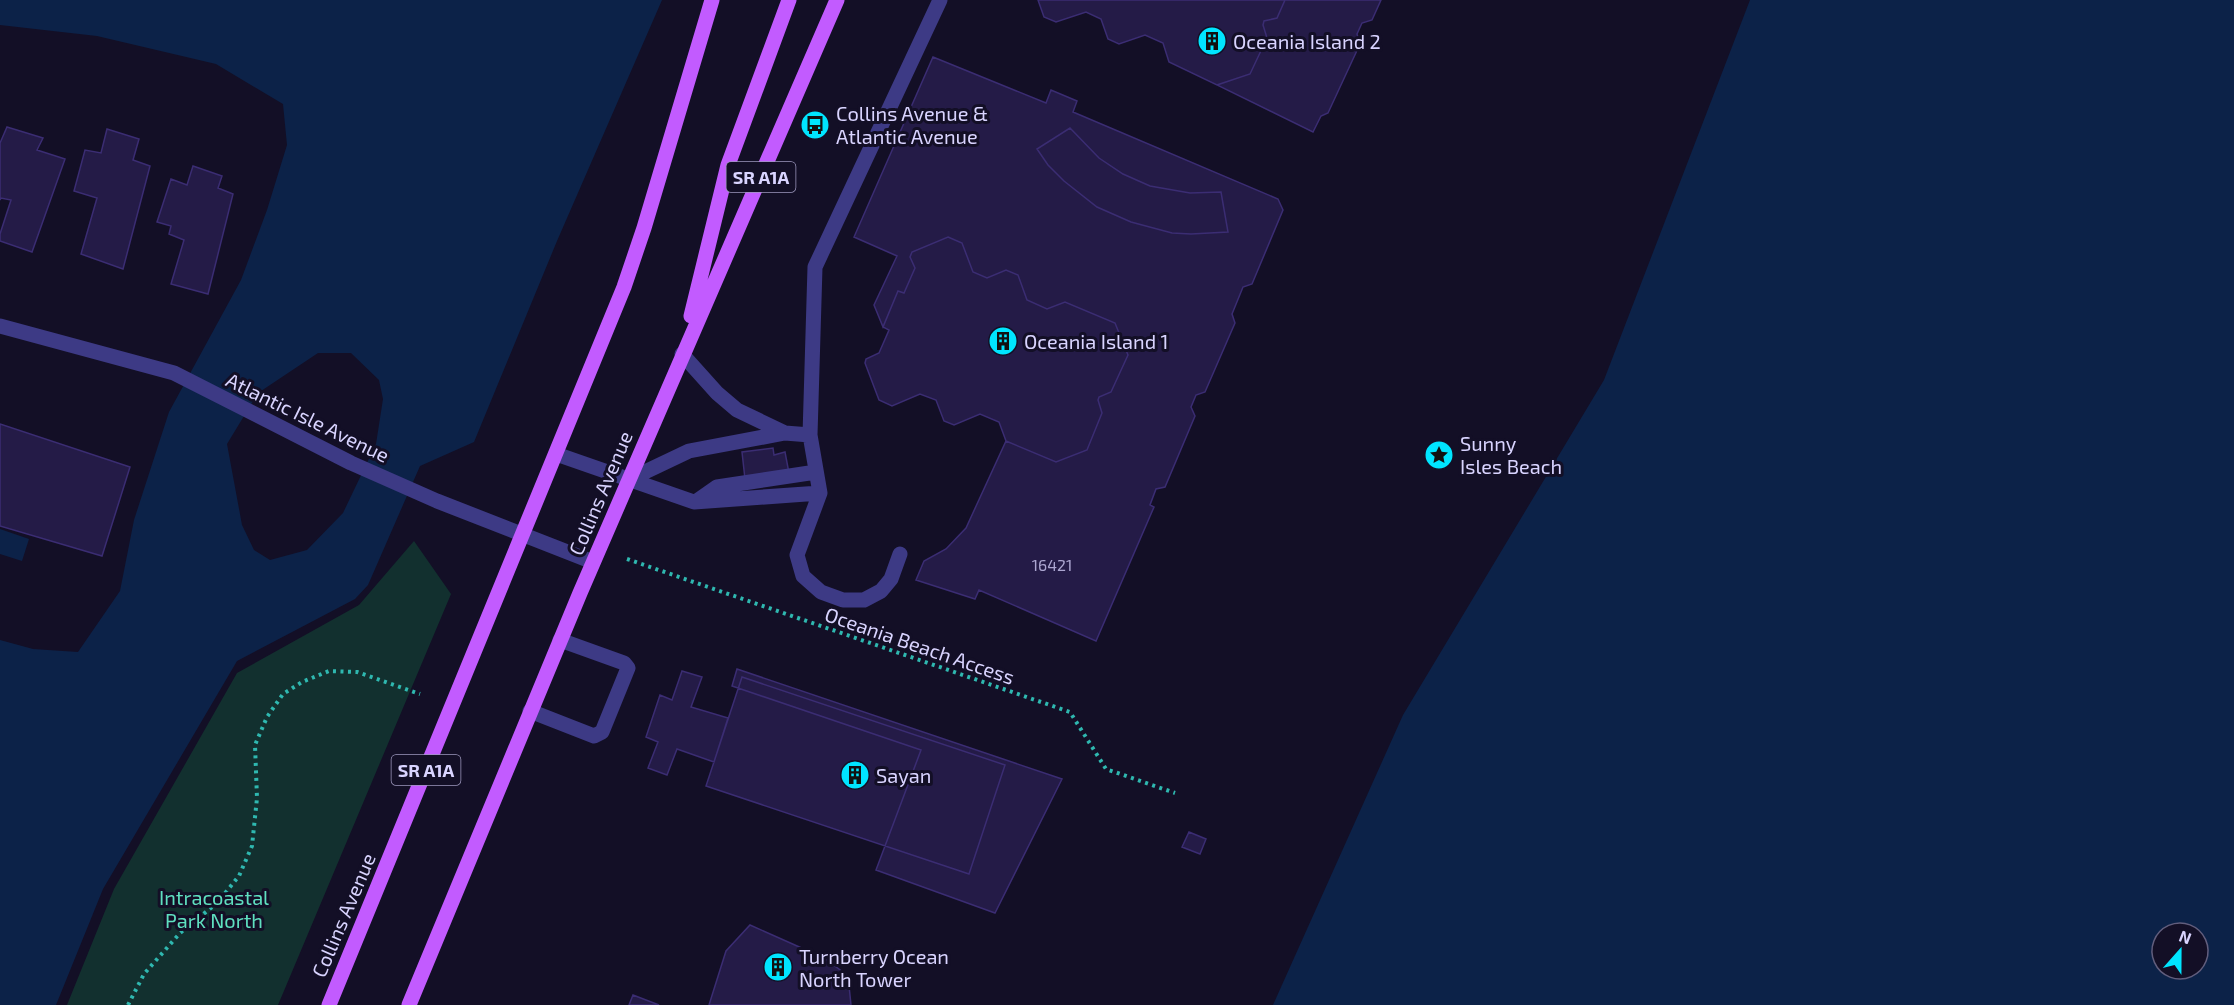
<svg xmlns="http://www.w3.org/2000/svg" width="2234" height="1005" font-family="'Exo 2',sans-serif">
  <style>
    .green { fill: #12302f }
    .water { fill: #0c2248; fill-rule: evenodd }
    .building { fill: #241b47; stroke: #3b2d73; stroke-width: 1.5 }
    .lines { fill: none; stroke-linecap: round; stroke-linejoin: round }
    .path { stroke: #2fb8b0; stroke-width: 4; stroke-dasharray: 3 4.5; stroke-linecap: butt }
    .service { stroke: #3d3a85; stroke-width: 15 }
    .minor { stroke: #3d3a85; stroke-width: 15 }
    .primary { stroke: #c25bff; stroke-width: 15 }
    .labels { text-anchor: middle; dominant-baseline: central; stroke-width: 6; stroke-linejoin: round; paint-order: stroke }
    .number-label { font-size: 16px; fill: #aca6d1 }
    .shield { fill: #130f26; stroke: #9e99be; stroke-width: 1.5 }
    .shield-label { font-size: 18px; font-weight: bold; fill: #d9d4ff }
    .poi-label { font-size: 20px; fill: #d9d4ff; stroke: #130f26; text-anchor: start }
    .street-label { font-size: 20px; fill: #d9d4ff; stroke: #130f26 }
    .park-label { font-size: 20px; fill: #5fe0c0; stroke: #130f26 }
  </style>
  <rect width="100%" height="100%" fill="#130f26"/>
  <path class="green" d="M414,541L451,594L278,1005H67L114,889L237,673L359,605Z"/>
  <path class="water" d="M0,0H662L557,241L474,442L420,466L368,585L355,599L237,661L103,889L56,1005H0V640L33,649L78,652L120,591L134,520L169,412L241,280L267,210L287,145L283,104L216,64L97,36L0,25ZM318,353H351L379,380L383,399L376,444L343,513L307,550L270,560L254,550L242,525L227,444L258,393Z
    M1750,0H2234V1005H1273L1403,715L1604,380ZM2162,933H2198V969H2162Z
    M0,529L29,539L22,561L0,554Z"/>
  <path class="building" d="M1038,0H1285L1277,18L1264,21L1263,25L1267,38L1250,74L1217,85L1169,62L1163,43L1145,35L1119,44L1108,39L1101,19L1086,12L1056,22L1044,17Z
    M1285,0H1381L1372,20L1362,23L1357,34L1360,44L1328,113L1321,116L1313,132L1217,85L1250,74L1267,38L1263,25L1264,21L1277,18Z
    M933,57L1046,103L1051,90L1077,101L1073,112L1278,199L1283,210L1252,284L1243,287L1232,314L1235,323L1205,392L1196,395L1191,407L1195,416L1165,487L1156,489L1150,505L1154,507L1096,641L979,590L975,599L916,580L924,561L946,549L966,528L1006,441L1056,462L1087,450L1102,413L1098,400L1099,397L1111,392L1128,355L1115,323L1065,302L1047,309L1027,300L1018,275L1006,270L987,278L973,272L962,243L948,237L912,252L910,257L915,268L904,293L898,291L883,327L874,305L897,256L854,237Z
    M7,127L43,138L37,150L65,159L32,252L0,241V234L11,200L1,198L0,200V143Z
    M1070,128L1099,158L1123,174L1150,186L1190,193L1221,192L1228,232L1191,234L1172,233L1131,222L1097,207L1064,181L1048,165L1037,149Z
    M107,129L139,139L133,160L150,166L123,269L81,254L97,198L74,191L85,150L101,153Z
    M193,166L222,176L218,188L233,194L208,294L171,284L184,240L169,234L171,226L157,222L171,179L187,185Z
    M948,237L962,243L973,272L987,278L1006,270L1018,275L1027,300L1047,309L1065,302L1115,323L1128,355L1111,392L1099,397L1098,400L1102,413L1087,450L1056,462L1006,441L999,422L980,414L954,425L944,421L936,400L920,394L892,406L879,400L865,363L866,359L879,353L889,330L883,327L898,291L904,293L915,268L910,257L912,252Z
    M0,424L130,467L102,556L0,526Z
    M773,448L774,455L785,452L789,473L745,479L742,452Z
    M737,669L1062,779L995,913L876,870L921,750L732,686Z
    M682,671L702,677L691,707L728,718L714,762L677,749L667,775L648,768L658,742L646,737L660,695L672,700Z
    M742,677L1005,765L969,874L706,786Z
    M1189,832L1206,839L1200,854L1182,847Z
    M750,925L824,958L848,976L851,1005H709L726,951Z
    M633,995L659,1005H629Z"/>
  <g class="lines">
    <path class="path" d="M627,559L1070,712L1106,769L1175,793
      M128,1005L144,974L180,933L217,903L239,876L252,846L257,798L255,745L267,717L283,694L302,682L329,671L357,672L420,694"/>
    <path class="service" d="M682,354L717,393L737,410L785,433
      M556,454L694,502L820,493
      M628,480L689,451L785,433L810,435
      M697,501L717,487L816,472
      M900,554L891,579L881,591L864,600H843L821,592L803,576L797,555L820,493L810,435L815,267L940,0
      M530,711L594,736L602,732L628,668L624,663L560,640"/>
    <path class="minor" d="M0,326L174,373L351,463L437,501L593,562"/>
    <path class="primary" d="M691,316L728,165L789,0
      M329,1005L624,287L644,228L712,0
      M409,1005L580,593L837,0"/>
  </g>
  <defs>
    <g id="building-disc" transform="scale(1.5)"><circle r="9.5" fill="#00e5ff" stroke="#130f26"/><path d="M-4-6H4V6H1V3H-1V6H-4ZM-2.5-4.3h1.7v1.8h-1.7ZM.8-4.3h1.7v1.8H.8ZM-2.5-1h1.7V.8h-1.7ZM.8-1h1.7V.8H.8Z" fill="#111"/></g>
    <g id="bus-disc" transform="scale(1.5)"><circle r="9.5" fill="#00e5ff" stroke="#130f26"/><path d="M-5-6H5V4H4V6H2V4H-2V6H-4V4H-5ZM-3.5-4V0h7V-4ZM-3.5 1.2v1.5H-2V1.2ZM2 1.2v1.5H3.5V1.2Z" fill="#111"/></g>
    <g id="sight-disc" transform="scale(1.5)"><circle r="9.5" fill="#00e5ff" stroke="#130f26"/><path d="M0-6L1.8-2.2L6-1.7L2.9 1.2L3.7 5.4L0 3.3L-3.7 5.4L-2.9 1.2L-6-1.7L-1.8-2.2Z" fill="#111"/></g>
  </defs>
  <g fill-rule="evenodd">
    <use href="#building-disc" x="1212" y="41"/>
    <use href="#bus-disc" x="815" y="125"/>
    <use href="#building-disc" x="1003" y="341"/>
    <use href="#sight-disc" x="1439" y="455"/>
    <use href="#building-disc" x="855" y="775"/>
    <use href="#building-disc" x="778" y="967"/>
  </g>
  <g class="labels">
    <g class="number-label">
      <text x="1052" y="564">16421</text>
    </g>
    <g class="shield">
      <rect x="726.5" y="162" width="69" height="30" rx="4.5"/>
      <rect x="391.5" y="755" width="69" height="30" rx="4.5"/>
    </g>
    <g class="shield-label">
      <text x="761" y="177">SR A1A</text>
      <text x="426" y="770">SR A1A</text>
    </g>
    <g class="poi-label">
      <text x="1233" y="41">Oceania Island 2</text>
      <text x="836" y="113">Collins Avenue &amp;<tspan x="836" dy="23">Atlantic Avenue</tspan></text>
      <text x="1024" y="341">Oceania Island 1</text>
      <text x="1460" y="443">Sunny<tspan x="1460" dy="23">Isles Beach</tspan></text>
      <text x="876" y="775">Sayan</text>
      <text x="799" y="956">Turnberry Ocean<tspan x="799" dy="23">North Tower</tspan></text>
    </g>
    <g class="street-label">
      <text transform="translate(308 417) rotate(26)">Atlantic Isle Avenue</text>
      <text transform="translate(600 493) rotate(-67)">Collins Avenue</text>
      <text transform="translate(920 645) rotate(19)">Oceania Beach Access</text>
      <text transform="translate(343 915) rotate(-67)">Collins Avenue</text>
    </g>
    <g class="park-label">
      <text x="214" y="897">Intracoastal<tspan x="214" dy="23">Park North</tspan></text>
    </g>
  </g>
  <g transform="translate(2180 951) rotate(21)"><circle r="28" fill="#130f26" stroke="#625e7d" stroke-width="1.5"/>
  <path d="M0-4.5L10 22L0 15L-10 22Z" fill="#00e5ff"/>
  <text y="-9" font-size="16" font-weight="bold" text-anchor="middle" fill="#d9d4ff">N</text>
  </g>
</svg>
